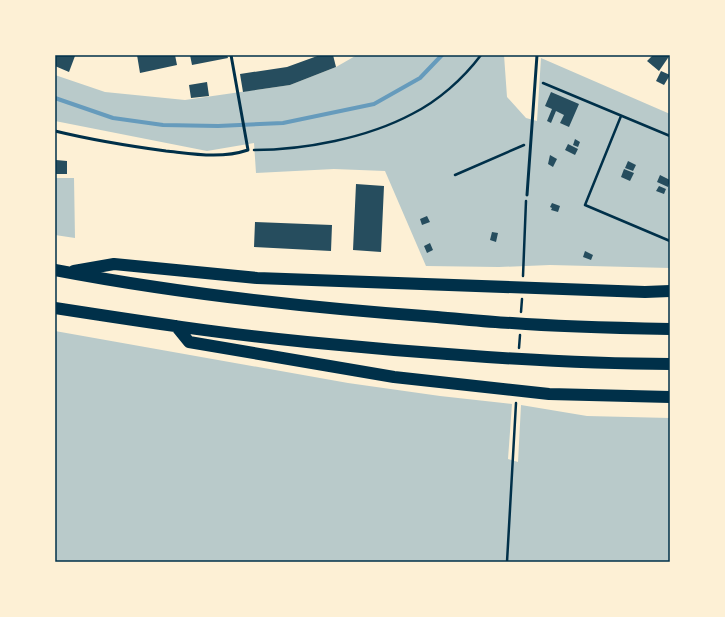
<svg xmlns="http://www.w3.org/2000/svg" width="725" height="617" font-family="'Nunito Sans',sans-serif">
  <style>
    .green { fill: #b9caca }
    .lines { fill: none; stroke-linecap: round; stroke-linejoin: round }
    .stream { stroke: #669bbc; stroke-width: 4 }
    .building { fill: #264d5e }
    .path { stroke: #003049; stroke-width: 2.5 }
    .service { stroke: #003049; stroke-width: 3 }
    .motorway { stroke: #003049; stroke-width: 12 }
    .neatline { fill: none; stroke: #003049; stroke-width: 1.5 }
  </style>
  <rect width="100%" height="100%" fill="#fdf0d5"/>
  <path class="green" d="M357,55H504L507,97L526,118L537,121L541,58L670,114V268L550,265L499,267L426,266L385,171L334,169L256,173L254,143L207,151L55,121V75L105,92L185,100L290,85L336,67Z
    M55,178H74L75,238L55,235Z
    M55,331L348,383L440,396L512,404L508,459L518,462L521,405L587,416L670,418V562H55Z"/>
  <g class="lines">
    <path class="stream" d="M55,98L113,118L163,125L218,126L283,123L374,104L420,78L442,55"/>
  </g>
  <path class="building" d="M55,55H71L75,56L69,72L55,66Z
    M137,55H175L177,65L140,73Z
    M190,55H227L228,58L192,65Z
    M320,55H333L336,67L290,85L243,92L240,74L287,67Z
    M653,55H670L659,71L647,61Z
    M661,71L670,75L664,85L656,81Z
    M207,82L209,96L191,98L189,85Z
    M551,92L579,104L569,127L560,123L564,115L556,111L551,123L547,121L552,109L545,106Z
    M575,139L580,142L578,147L573,145Z
    M568,144L578,149L575,155L565,150Z
    M550,155L557,159L553,167L548,164Z
    M56,160L67,161V174H55Z
    M628,161L636,165L633,171L625,168Z
    M624,169L634,173L630,181L621,177Z
    M660,175L670,180L668,187L657,182Z
    M356,184L384,186L381,252L353,250Z
    M659,186L666,189L664,194L656,191Z
    M552,203L560,206L558,212L551,210L552,208L550,207Z
    M427,216L430,222L422,225L420,219Z
    M255,222L332,225L331,251L254,247Z
    M492,232L498,233L496,242L490,240Z
    M430,243L433,250L427,253L424,246Z
    M585,251L593,255L591,260L583,257Z"/>
  <g class="lines">
    <path class="path" d="M543,83L670,136
      M621,116L585,205L670,241
      M254,150C304,150 367,138 412,114C438,101 463,79 481,55
      M455,175L524,145
      M523,276L526,201
      M521,312L522,299
      M519,348L520,335
      M507,562L516,403"/>
    <path class="service" d="M55,131C92,140 129,146 166,151C194,154 221,159 248,150L231,55
      M527,195L537,55"/>
    <path class="motorway" d="M55,270C181,294 309,308 437,317C462,319 487,322 512,323C564,327 617,328 670,329
      M74,271L114,264L257,278L645,292L670,291
      M55,308C139,321 223,334 307,342C367,348 427,353 487,357C548,361 609,364 670,364
      M176,326L189,342L394,377L549,394L670,397"/>
  </g>
  <rect width="725" height="617" fill="none" stroke="#fdf0d5" stroke-width="112"/>
  <rect x="56" y="56" width="613" height="505" class="neatline"/>
</svg>
